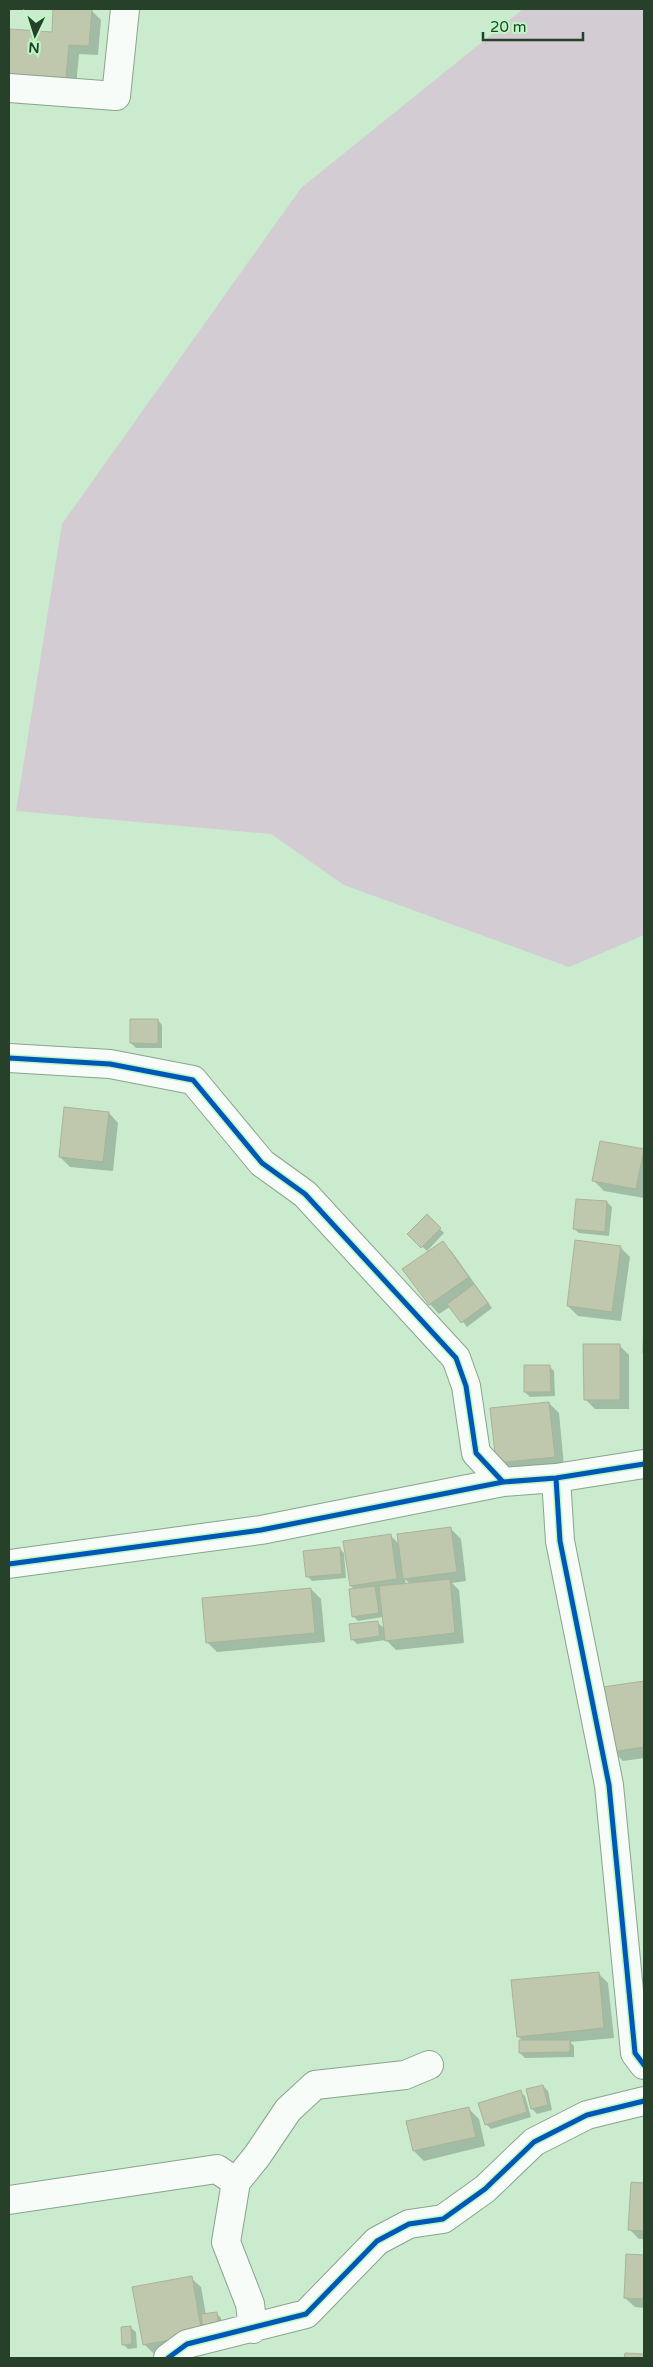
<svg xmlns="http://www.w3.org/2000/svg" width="653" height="2367" font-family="'Varela Round',sans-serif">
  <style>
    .green { fill: #d3ccd3 }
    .shadow { fill: #0003; fill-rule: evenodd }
    .building { fill: #bfc8ad; stroke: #aab398 }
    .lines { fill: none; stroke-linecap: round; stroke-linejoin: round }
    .minor-casing { stroke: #8aa48d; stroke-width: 30 }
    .minor { stroke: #f7fcf8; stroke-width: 28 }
    .cycleway-casing { stroke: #bcf9c2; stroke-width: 8 }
    .cycleway { stroke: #0057b8; stroke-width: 5 }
  </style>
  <rect width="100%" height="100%" fill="#caebcd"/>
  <path class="green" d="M523,9H644V935L569,967L344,885L271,834L16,811L62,524L301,188Z"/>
  <path class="shadow" d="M55,9L91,10L101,20L98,55L79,54L76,87L18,83L9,74L11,31L53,33Z
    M158,1020L162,1025V1048H136L131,1043Z
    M109,1113L118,1123L113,1171L70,1167L60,1157Z
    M643,1150L644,1198L604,1191L594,1181Z
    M607,1202L612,1207L609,1236L579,1233L574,1229Z
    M427,1216L444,1233L427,1251L409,1234Z
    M442,1242L452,1252L492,1308L467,1327L451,1306L439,1314L430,1304Z
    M620,1247L630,1257L621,1321L578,1316L568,1306Z
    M619,1345L629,1355V1409H595L585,1399Z
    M549,1366L554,1371L555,1396L530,1397L525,1392Z
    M549,1403L559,1413L564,1466L507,1472L498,1462Z
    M451,1529L461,1539L466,1581L452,1583L459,1590L464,1643L396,1650L386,1640L357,1644L352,1639L378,1623L385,1629L383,1617L358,1621L353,1616L355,1590L351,1586L390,1535L400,1545ZM405,1579L410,1584L406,1585Z
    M339,1548L344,1553L346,1578L312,1581L308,1577Z
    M311,1589L321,1599L325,1642L217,1652L207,1642Z
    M644,1683V1758L623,1761L613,1751L604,1688Z
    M598,1973L608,1983L614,2038L570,2042L574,2046V2057L525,2058L520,2053L523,2042L518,2036Z
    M543,2086L548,2091L552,2110L537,2114L532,2109L527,2090Z
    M520,2092L525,2096L531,2117L491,2129L486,2124Z
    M469,2109L479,2119L485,2146L424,2161L414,2151L407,2122Z
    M632,2184L644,2185V2239H639L629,2229Z
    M628,2255L644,2256V2308L635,2307L625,2298Z
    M191,2278L201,2287L206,2315L216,2313L221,2318L223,2332L211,2344L154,2354L144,2344Z
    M131,2328L136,2332L137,2348L128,2349L123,2344Z"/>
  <path class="building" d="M53,9H92L89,46L69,45L66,78L9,74L10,29L52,32Z
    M130,1019H158V1044L130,1043Z
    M64,1107L109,1112L103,1162L59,1157Z
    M600,1141L644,1149L636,1189L592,1181Z
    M576,1199L607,1201L605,1232L573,1229Z
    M427,1214L441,1228L421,1248L407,1234Z
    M575,1240L621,1246L612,1312L567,1306Z
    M443,1241L469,1277L429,1305L402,1269Z
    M474,1284L488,1303L461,1323L447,1304Z
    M644,1314V1353H643Z
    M583,1344H620V1400H584Z
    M524,1365H550L551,1392H524Z
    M549,1402L555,1457L496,1463L490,1408Z
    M451,1527L457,1572L403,1579L397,1534Z
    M391,1534L397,1579L350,1586L343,1541Z
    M340,1547L342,1574L306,1577L303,1551Z
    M450,1579L455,1633L385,1641L379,1586Z
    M375,1586L379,1613L352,1617L349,1589Z
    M311,1588L315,1633L206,1643L202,1598Z
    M378,1621L380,1636L351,1640L349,1624Z
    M644,1681V1747L612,1752L603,1687Z
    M599,1972L604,2028L517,2037L511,1980Z
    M519,2040H570V2052L519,2053Z
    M543,2085L548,2105L531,2109L526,2089Z
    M521,2090L527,2112L485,2125L478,2103Z
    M469,2107L476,2137L413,2151L406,2121Z
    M631,2182L644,2183V2231L628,2230Z
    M626,2254L644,2255V2299L624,2298Z
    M192,2276L202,2334L143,2345L132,2287Z
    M217,2312L219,2328L203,2330L201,2314Z
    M131,2326L132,2344L122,2345L121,2327Z
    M625,2353L644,2354V2358H624Z"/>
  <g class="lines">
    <g class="minor-casing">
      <path id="minor" d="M9,88L116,96L125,9
        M9,1058L110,1064L193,1080L262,1163L305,1194L456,1358L466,1386L476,1453L503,1482
        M556,1478L560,1541L609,1785L635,2053L644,2065
        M9,1564L261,1530L503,1482L556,1478L644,1464
        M236,2182L257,2156L288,2110L315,2085L405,2075L429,2065
        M9,2200L217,2169L236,2182L226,2242L250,2304L253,2329
        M168,2358L187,2344L306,2314L377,2241L409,2224L443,2219L485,2189L534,2142L587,2115L644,2101"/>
    </g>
    <use href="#minor" class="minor"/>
    <g class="cycleway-casing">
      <path id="cycleway" d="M9,1058L110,1064L193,1080L262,1163L305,1194L456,1358L466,1386L476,1453L503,1482
        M556,1478L560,1541L609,1785L635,2053L644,2065
        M9,1564L261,1530L503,1482L556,1478L644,1464
        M168,2358L187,2344L306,2314L377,2241L409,2224L443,2219L485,2189L534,2142L587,2115L644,2101"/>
    </g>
    <use href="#cycleway" class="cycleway"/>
  </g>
  <rect width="653" height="2367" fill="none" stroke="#27402a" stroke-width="20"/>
  <g transform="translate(35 35) rotate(184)" stroke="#bcf9c2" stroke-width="4" paint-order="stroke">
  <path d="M0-4L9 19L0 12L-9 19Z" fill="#27402a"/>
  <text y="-8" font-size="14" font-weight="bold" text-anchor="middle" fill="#27402a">N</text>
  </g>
  <path d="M483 32v8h100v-8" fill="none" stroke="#27402a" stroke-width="2.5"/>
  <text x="490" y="32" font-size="15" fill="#27402a" stroke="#bcf9c2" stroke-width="4" paint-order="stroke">20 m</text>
</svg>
